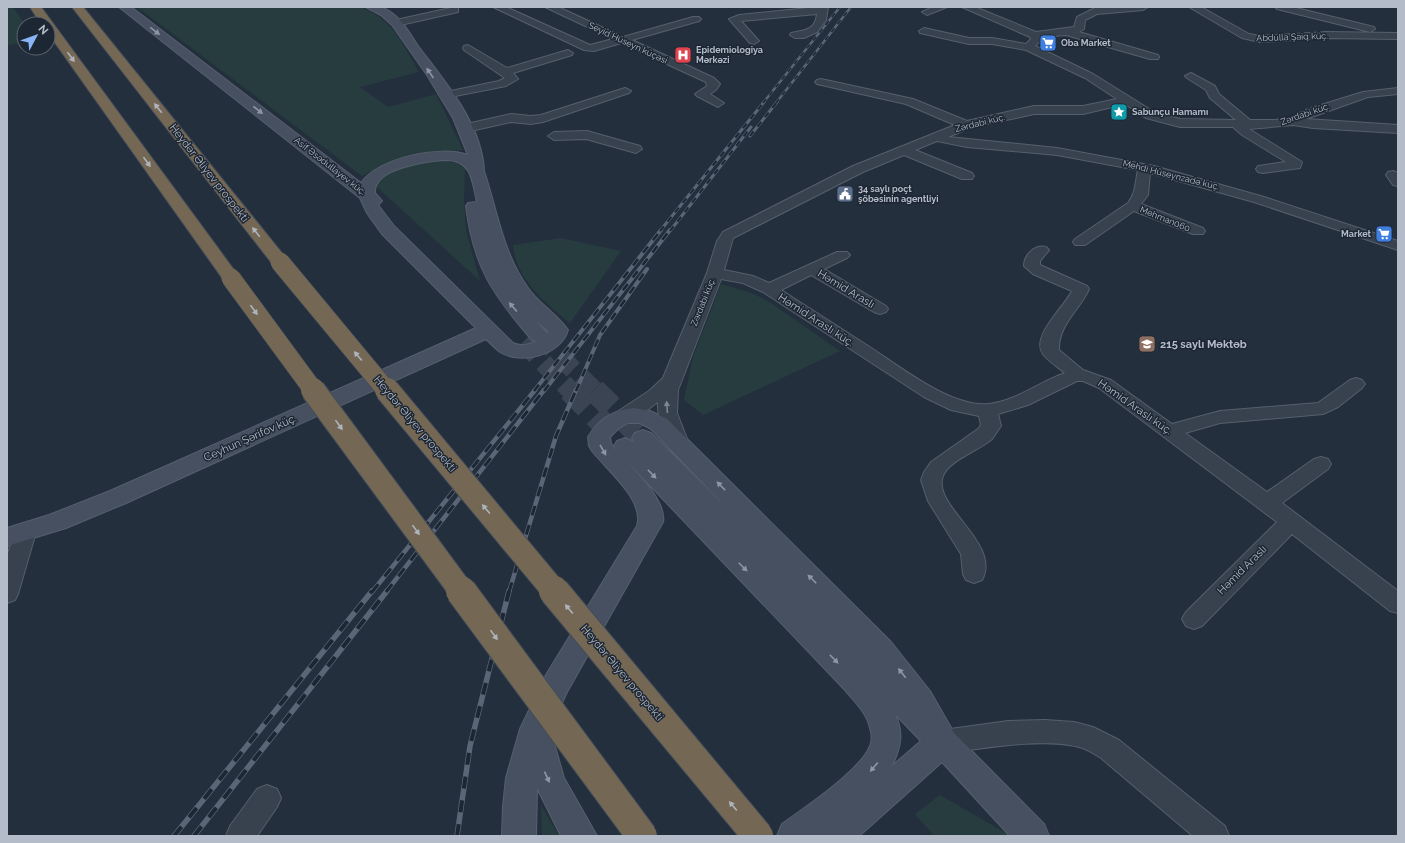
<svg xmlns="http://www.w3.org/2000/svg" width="1405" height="843" font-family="Raleway,sans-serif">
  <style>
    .green { fill: #263c3f }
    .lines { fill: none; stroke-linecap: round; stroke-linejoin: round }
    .secondary-tunnel-far1 { stroke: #3a4453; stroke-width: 19; stroke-dasharray: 19 10; stroke-linecap: butt }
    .secondary-tunnel { stroke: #3a4453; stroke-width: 24; stroke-dasharray: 24 12; stroke-linecap: butt }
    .street-casing { stroke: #565f6c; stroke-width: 2 }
    .secondary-casing { stroke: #565f6c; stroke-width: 2 }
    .highway-casing { stroke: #434c59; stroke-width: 2 }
    .street { fill: #38414e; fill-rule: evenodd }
    .secondary { fill: #465061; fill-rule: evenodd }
    .highway { fill: #746855; fill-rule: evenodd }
    .rail-far4-casing { stroke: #5a6575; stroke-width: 2.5 }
    .rail-far3-casing { stroke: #5a6575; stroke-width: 3 }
    .rail-far2-casing { stroke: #5a6575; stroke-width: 4 }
    .rail-far1-casing { stroke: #5a6575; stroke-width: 4.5 }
    .rail-casing { stroke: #5a6575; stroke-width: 5.5 }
    .rail-far4 { stroke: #1d2633; stroke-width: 1.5; stroke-dasharray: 5; stroke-linecap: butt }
    .rail-far3 { stroke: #1d2633; stroke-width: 2; stroke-dasharray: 6; stroke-linecap: butt }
    .rail-far2 { stroke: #1d2633; stroke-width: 2.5; stroke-dasharray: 8; stroke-linecap: butt }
    .rail-far1 { stroke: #1d2633; stroke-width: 3; stroke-dasharray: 10; stroke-linecap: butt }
    .rail { stroke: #1d2633; stroke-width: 4; stroke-dasharray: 12; stroke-linecap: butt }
    .highway-bridge-far2-casing { stroke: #434c59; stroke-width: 20; stroke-linecap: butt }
    .highway-bridge-far1-casing { stroke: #434c59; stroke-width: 26; stroke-linecap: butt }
    .highway-bridge-casing { stroke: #434c59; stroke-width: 32; stroke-linecap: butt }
    .highway-bridge-far2 { stroke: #746855; stroke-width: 19 }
    .highway-bridge-far1 { stroke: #746855; stroke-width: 24 }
    .highway-bridge { stroke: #746855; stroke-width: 30 }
    .oneway { fill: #8e96a5 }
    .oneway2 { fill: #aeb4bd }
    .oneway3 { fill: #7c8592 }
    .labels { text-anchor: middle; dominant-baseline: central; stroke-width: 3; stroke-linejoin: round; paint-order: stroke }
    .far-street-label { font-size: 9px; fill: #b4bcc9; stroke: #1d2633 }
    .far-poi-label { font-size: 9px; font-weight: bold; fill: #b4bcc9; stroke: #1d2633; text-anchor: start }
    .street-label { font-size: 11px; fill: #b4bcc9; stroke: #1d2633 }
    .poi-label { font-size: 11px; font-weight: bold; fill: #b4bcc9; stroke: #1d2633; text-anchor: start }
  </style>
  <rect width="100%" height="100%" fill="#242f3e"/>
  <path class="green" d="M7,7H13L25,24L24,43L7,45Z
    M137,7H360C393,18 402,44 419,72L360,87L388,107L436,94L463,150C421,153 401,157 362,176Z
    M438,161L457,163L465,169L464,201L466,230L480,281L378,188L376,184C386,167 420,163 438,161Z
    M561,238L621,251L570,323C544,302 516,279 513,245Z
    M721,284L752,293L771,303L840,351L703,415L684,400L693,357Z
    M940,795L1011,836H934L915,814Z
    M541,805L559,836H542Z"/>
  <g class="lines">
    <path class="secondary-tunnel-far1" d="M539,336L595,391
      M523,342L571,391"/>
    <path class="secondary-tunnel" d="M570,390L625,446
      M594,390L643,438"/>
    <g class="street-casing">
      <path id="street" d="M455,7L458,8V12L396,26L391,23L396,20Z
        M493,7H506L590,45L613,39L545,7H558L623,37L693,17H699L701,19L699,21L632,40L714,78L720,84L716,90L710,94L724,103L718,107L697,96L695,94L707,86L706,82L621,43L594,51L584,50Z
        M818,7H828L826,20L817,32L804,38H795L790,35L791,33C804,30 815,31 817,14L741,21L759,41L754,44L750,43L729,19L739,15Z
        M933,7H947L927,15L922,12Z
        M962,7H975L1036,32L1074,27L1077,17L1095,8L1148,7L1143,10L1097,14L1085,20L1084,29L1079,32L1158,55L1159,57L1158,59H1150L1066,35L1041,37V40L1035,46L1093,74L1154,112L1180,119L1236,120L1210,98L1206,90L1187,78L1185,76L1191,73L1215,86L1219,94L1250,120H1275L1290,118L1308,109L1363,92L1398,88V94L1368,97L1306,119L1398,125V133L1313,128L1293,125L1249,129L1302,162L1300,168L1263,173L1258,172L1256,169L1258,166L1286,162L1242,135L1233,127H1180L1146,118L1125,104L1083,114H1034L970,128L948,137L1057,148L1154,166L1264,197L1398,241V250L1254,202L1150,173L1148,195L1141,204L1203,228L1205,231L1203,234H1193L1134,211L1085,245H1075L1073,242L1075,239L1128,203C1136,193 1135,183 1138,170L1057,155L967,147L937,141L915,150L972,173L974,176L972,179H962L904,155L863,172L733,238L724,270L753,276L769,283L837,252H847L850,255L847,258L824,269L886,306L888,309L886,312L880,314L874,312L811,275L781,290C809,308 837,326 865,344C897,364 950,408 989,404C1016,401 1039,382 1065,373C1058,367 1048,361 1043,354C1030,337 1065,306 1072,291L1033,274L1024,266C1024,255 1035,244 1046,247L1049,250L1040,261V265L1087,286L1089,289C1079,311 1058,325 1059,350L1083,370L1111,380L1172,424L1220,411L1318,403L1350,380L1356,378L1362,380L1365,384L1362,388L1338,407L1323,414L1220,423L1185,433L1267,492L1314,459L1321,457L1328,459L1331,464L1328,469L1282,503L1398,591V613L1390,611L1292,534L1202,626L1194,629L1186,626L1182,619L1186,612L1277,522L1099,388L1083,381H1077L1028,405L998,414L1001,426C998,430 995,435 992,439C980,450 949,460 943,476C931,506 1002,543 982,580L974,583L966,580L963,574L961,554L928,501L921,480L924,472L931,462L978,429L981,425L979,416L951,410L924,397L763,292L743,283L721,279L678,390L677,413L689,444L686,449L679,451L672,449C664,436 657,418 658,402C645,411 627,429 611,424L609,420L611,416L649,391L663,378L707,273L717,241L723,232L853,166L955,125L906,104L817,84L815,82L817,80L821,79L913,99L967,121L1034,106H1083L1117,99L1085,78L1026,50L992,44H969L920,33L919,31L924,28L969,38H992L1026,44L1031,39L1030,37Z
        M1189,7H1201L1249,34L1260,36L1326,32L1398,33V39L1326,38L1260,42L1242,38Z
        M1275,7H1292L1374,27L1375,29L1370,32L1277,9Z
        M468,45L507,68L568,50L573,53L572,55L513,73L518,79L506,86L445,98L441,97L439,95L441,93L499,81L505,78L464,50L463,48L464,46Z
        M625,88L631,91L629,93L543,122L531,124L511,122L466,132L460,128L462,125L511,114L531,116L541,115Z
        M587,131L640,146L642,149L636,153L586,139L554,140L548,136L554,132Z
        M1393,171L1398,173V186L1393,185L1386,175L1388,172Z
        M25,524L33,526L36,532L18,594L15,600L7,603V556L17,526Z
        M1045,720L1074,722L1093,727L1119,740L1225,826L1229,836H1193L1101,758C1096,755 1092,752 1087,750C1055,735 978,749 943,754L934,750L930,742L934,734L943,730L1008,721Z
        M267,785L277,789L281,798L277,807L257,836H226L230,826L257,789Z"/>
    </g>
    <g class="secondary-casing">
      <path id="secondary" d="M119,7H131L361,183C379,158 439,145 468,155L453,118L427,75L392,25L381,15L366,7C374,7 382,6 389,11C402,19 410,34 418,46C445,82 482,124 484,171C497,210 503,254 528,288C539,304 557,314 568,330C561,355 521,365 500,352C495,348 490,343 486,339L126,503L66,528L7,546V528L49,515L110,491L476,328L382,234L367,213L360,198ZM445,160C472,160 472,180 477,202L468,203L466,206C473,266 493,295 532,340L537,341C528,345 522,347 513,343L394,226L378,205L382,201L375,193C375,190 375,186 377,184C385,167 429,161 445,160ZM534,319L548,331L547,334L546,332Z
        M634,408L650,411L667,419L891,642L930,691L954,733L1044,824L1049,836H1010L942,762L859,836H777L782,824C804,808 860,771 870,746C872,741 872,734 870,728C867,713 854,701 845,690L621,455C634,470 667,501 663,522L567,692L550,729L564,778L597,836H561L537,788L536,836H502L503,806L506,778L520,729L546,675L637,526C645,500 607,470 592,451L589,446L588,437C599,419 613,410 634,408ZM628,423H640L651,429L730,511L651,433L643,430L635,433L632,438L634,442L625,438L617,441L614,446L617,451L611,444L610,437L619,428ZM895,714L921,741L892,766C901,747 904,733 895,714Z"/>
    </g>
    <g class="highway-casing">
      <path id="highway" d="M30,7H41L237,274L240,278L237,282L231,283L225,282L48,33V24H41Z
        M72,7H83L286,258L289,262L286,266L280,267L274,266Z"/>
    </g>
    <use href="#street" class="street"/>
    <use href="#secondary" class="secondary"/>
    <use href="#highway" class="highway"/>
    <g class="rail-far4-casing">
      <path id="rail-far4" d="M763,103L840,7
        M776,103L851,7"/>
    </g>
    <g class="rail-far3-casing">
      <path id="rail-far3" d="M750,136L777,102
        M660,231L764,102
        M670,231L751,127"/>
    </g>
    <g class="rail-far2-casing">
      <path id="rail-far2" d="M534,391L661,230
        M544,391L670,230
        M576,391L600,335L647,269"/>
    </g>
    <g class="rail-far1-casing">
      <path id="rail-far1" d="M372,592L535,390
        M386,592L544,390
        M509,592L556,436L576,390"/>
    </g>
    <g class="rail-casing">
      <path id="rail" d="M174,836L372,591
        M194,836L387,591
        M457,836L470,746L509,591"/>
    </g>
    <use href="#rail-far4" class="rail-far4"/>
    <use href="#rail-far3" class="rail-far3"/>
    <use href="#rail-far2" class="rail-far2"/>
    <use href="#rail-far1" class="rail-far1"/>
    <use href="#rail" class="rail"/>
    <g class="highway-bridge-far2-casing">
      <path id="highway-bridge-far2" d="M280,262L387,391
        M231,278L314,391"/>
    </g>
    <g class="highway-bridge-far1-casing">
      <path id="highway-bridge-far1" d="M313,390L462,592
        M387,390L555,592"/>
    </g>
    <g class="highway-bridge-casing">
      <path id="highway-bridge" d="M461,591L642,836
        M554,591L758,836"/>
    </g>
    <use href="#highway-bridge-far2" class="highway-bridge-far2"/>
    <use href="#highway-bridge-far1" class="highway-bridge-far1"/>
    <use href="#highway-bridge" class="highway-bridge"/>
  </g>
  <defs><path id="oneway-solid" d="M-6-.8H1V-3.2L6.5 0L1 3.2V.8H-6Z"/></defs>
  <g class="oneway">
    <use href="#oneway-solid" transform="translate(155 31) rotate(38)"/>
    <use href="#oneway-solid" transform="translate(430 73) rotate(-124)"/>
    <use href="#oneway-solid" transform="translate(258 110) rotate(38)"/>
    <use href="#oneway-solid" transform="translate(513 307) rotate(-131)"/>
    <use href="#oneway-solid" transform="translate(603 450) rotate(60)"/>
    <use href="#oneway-solid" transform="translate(652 474) rotate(46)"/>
    <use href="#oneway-solid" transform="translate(721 486) rotate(-134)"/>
    <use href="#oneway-solid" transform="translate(743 567) rotate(45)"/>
    <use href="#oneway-solid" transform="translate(812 579) rotate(-135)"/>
    <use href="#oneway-solid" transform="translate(834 659) rotate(46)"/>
    <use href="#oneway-solid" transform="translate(902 673) rotate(-128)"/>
    <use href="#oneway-solid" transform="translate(874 767) rotate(131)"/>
    <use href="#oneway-solid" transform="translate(547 777) rotate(65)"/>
  </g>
  <g class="oneway2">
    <use href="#oneway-solid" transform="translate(71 57) rotate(54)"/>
    <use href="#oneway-solid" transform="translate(158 108) rotate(-128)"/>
    <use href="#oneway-solid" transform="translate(147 162) rotate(54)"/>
    <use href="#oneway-solid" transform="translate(256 232) rotate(-128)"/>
    <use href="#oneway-solid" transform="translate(254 310) rotate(54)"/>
    <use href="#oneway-solid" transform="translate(358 356) rotate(-130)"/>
    <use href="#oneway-solid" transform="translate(339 425) rotate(54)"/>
    <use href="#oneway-solid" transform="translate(486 509) rotate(-130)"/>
    <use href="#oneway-solid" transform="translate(416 530) rotate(54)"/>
    <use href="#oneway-solid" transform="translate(569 609) rotate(-130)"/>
    <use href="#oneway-solid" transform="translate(494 635) rotate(54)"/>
    <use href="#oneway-solid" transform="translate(733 806) rotate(-130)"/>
  </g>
  <use class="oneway3" href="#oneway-solid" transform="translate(667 407) rotate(-94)"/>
  <defs>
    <g id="supermarket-square" transform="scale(0.9)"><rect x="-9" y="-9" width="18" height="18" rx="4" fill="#3f7fe0" stroke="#1d2633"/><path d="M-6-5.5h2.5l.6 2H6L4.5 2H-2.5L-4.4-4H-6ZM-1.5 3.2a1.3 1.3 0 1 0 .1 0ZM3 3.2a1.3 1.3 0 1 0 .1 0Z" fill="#fff"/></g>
    <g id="hospital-square" transform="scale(0.9)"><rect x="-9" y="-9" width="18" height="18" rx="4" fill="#e0444e" stroke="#1d2633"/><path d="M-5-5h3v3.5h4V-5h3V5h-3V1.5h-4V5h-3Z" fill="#fff"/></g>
    <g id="sight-square" transform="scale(0.9)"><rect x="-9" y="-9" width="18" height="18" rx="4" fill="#0f9aa8" stroke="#1d2633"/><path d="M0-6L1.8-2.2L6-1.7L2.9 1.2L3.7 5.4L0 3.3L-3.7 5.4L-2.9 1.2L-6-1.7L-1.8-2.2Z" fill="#fff"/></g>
    <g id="civic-square" transform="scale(0.9)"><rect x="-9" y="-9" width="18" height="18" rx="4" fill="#5c6f8a" stroke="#1d2633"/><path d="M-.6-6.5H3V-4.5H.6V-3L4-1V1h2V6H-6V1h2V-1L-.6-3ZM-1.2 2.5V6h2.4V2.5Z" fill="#fff"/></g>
    <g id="school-square" transform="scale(0.9)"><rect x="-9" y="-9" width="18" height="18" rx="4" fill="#8d6e63" stroke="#1d2633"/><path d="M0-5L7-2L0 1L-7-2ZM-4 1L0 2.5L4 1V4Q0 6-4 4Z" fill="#fff"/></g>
  </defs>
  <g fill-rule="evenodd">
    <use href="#supermarket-square" x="1048" y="43"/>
    <use href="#hospital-square" x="683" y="55"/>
    <use href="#sight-square" x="1119" y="112"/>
    <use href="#civic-square" x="845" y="194"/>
    <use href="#supermarket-square" x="1384" y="234"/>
    <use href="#school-square" x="1147" y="344"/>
  </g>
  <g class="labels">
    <g class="far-street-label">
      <text transform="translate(1292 37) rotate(-2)">Abdulla Şaiq küç.</text>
      <text transform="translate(628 43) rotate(25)">Seyid Hüseyn küçəsi</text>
      <text transform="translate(1305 114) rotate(-19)">Zərdabi küç.</text>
      <text transform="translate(980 123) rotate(-14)">Zərdabi küç.</text>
      <text transform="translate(330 166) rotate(38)">Asif Əsədullayev küç.</text>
      <text transform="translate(1171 175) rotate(14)">Mehdi Hüseynzadə küç.</text>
      <text transform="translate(1165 219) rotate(22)">Mehman060</text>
      <text transform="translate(703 302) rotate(-68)">Zərdabi küç.</text>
    </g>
    <g class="far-poi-label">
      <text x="1061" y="43">Oba Market</text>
      <text x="696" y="50">Epidemiologiya<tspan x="696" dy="10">Mərkəzi</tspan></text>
      <text x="1132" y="112">Sabunçu Hamamı</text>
      <text x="858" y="189">34 saylı poçt<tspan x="858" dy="10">şöbəsinin agentliyi</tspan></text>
      <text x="1371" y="234" text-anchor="end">Market</text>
    </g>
    <g class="street-label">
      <text transform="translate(209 173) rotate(52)">Heydər Əliyev prospekti</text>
      <text transform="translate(846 289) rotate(31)">Həmid Araslı</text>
      <text transform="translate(816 320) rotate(33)">Həmid Araslı küç.</text>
      <text transform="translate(1135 407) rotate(35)">Həmid Araslı küç.</text>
      <text transform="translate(415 424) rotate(50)">Heydər Əliyev prospekti</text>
      <text transform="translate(250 438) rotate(-24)">Ceyhun Şərifov küç.</text>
      <text transform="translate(1242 570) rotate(-45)">Həmid Araslı</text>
      <text transform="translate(622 673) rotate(50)">Heydər Əliyev prospekti</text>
    </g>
    <g class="poi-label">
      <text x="1160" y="344">215 saylı Məktəb</text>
    </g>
  </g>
  <rect width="1405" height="843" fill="none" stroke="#b4bcc9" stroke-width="16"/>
  <g transform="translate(36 36) rotate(49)"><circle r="19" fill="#1d2633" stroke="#59626f"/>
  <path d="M0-3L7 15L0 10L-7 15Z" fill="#8ab4f8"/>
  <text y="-6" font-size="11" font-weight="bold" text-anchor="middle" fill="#b4bcc9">N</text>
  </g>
</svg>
